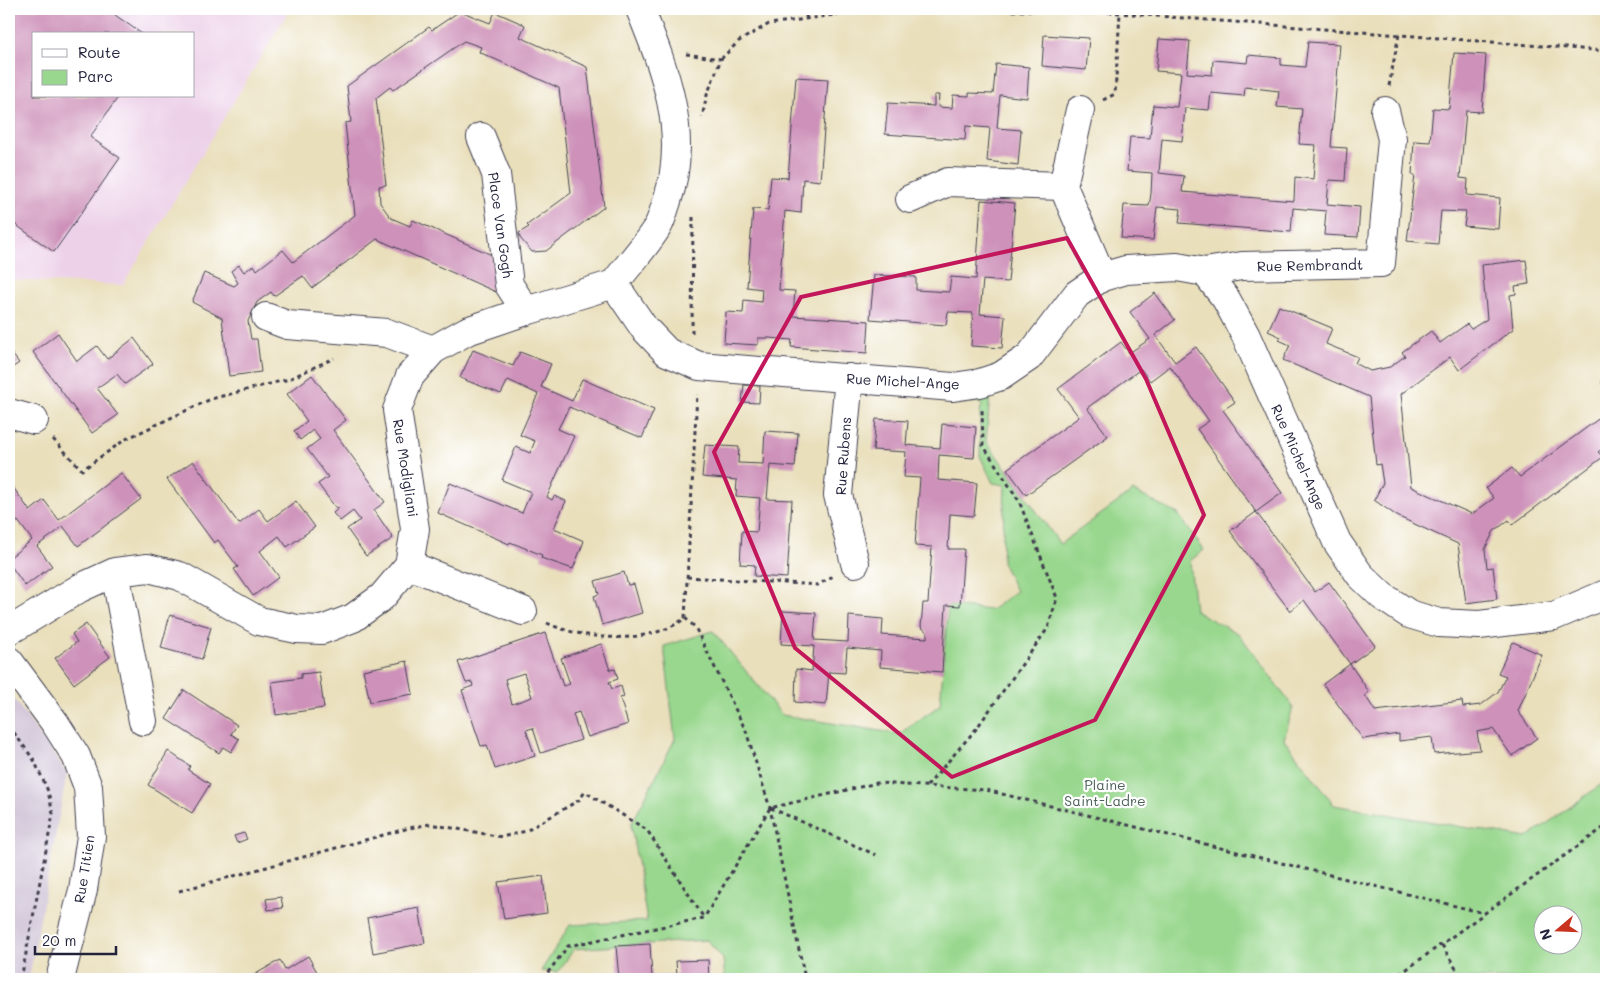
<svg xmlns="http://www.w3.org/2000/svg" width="1615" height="988" font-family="Mali,sans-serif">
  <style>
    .built { fill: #edd1e9; fill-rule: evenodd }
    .industrial { fill: #ccbfd4 }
    .green { fill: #98d78d; stroke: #5d7c64; fill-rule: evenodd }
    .building { fill: #ce92ba; fill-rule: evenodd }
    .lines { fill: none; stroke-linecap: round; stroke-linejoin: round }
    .minor-casing { stroke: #403e4e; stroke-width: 30 }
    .path { stroke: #403e4e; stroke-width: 3; stroke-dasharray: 4 4; stroke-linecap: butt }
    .minor { stroke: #fff; stroke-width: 28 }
    .marked { fill: none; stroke: #c2185b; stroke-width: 4; stroke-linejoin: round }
    .labels { text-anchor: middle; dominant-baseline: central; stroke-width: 4.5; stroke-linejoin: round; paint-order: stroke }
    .street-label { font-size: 14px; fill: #22223b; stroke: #fff }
    .park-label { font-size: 14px; fill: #4b6158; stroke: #fff }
  </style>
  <rect width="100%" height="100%" fill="#fff"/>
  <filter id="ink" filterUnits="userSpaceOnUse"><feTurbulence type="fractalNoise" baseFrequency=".02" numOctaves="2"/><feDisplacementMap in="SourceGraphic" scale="10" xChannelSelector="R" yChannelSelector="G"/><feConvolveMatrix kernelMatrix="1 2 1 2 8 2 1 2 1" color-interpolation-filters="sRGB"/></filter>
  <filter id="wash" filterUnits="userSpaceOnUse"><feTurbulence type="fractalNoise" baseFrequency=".0096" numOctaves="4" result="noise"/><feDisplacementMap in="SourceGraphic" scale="20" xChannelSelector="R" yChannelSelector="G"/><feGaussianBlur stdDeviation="1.12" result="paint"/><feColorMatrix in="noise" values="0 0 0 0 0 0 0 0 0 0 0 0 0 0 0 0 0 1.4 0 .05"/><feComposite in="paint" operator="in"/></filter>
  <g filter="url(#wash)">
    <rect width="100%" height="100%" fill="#e9dfbb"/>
    <path class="built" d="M9,9H290L123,285L9,280ZM34,34H194V96H34Z"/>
    <path class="industrial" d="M9,692L67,773L29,979H9Z"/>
    <path class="green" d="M990,396L986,441L1060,544L1133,491L1178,514L1204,550L1190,561L1195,611L1239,634L1293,707L1284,739L1334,805L1527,838L1606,781V979H725L723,959L707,940L574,949L558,972L541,971L570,925L647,921L631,825L675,739L664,646L713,631L782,715L899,734L940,705L948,606L991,610L1016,591L1002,562L1005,485L993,483L980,456V412L982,404L970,400ZM1542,916H1572V946H1542Z"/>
    <g id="blocks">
      <path class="building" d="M9,9H119L115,15L142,34H34V96H119L90,137L120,158L54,252L9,220Z
        M460,11L490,23L495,12L525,25L520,37L587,67L604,207L546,251L532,252L520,238L519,233L529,227L527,225L571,193L559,88L479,52L481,47L464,41L393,90L390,87L376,98L386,185L379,186L380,203L391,218L410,226L413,220L492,255L496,292L377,239L312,288L303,276L274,296L271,292L257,302L248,321L251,339H257L261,372L229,376L222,318L192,302L204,273L234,286L238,283L231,271L239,265L244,272L254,265L257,270L283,250L293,262L355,215L345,123L351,122L347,86L429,27L432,30Z
        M1044,35L1089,38L1086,70L1042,66Z
        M1159,39L1190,41L1187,73L1212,75L1213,60L1247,63L1248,55L1281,58V65L1305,67L1308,42L1340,44L1331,147L1347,148L1345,181L1329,180L1327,204L1360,207L1358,237L1324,235L1326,211L1293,208L1291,232L1179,223L1181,209L1157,207L1153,240L1121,238L1124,205L1149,206L1151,194L1152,173L1127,171L1130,137L1150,138L1153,105L1177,107L1181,73L1156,71ZM1245,87L1279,91L1277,107L1302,109L1299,144L1316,145L1313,179L1295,177L1294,201L1182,192L1184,176L1159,173L1162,139L1182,141L1185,108L1209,110L1211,93L1244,96Z
        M1454,53L1486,55L1482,112L1466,111L1460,178L1468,179L1467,195L1500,198L1498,229L1464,226L1466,212L1441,211L1438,244L1407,241L1415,175H1412L1414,141L1430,142L1433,108L1449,109Z
        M996,64L1029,67L1027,98L1000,95L999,105L997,128L1021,130L1018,165L987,161L990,128L966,126L965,140L885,134L888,103L934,106V95H939L938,107L952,108L953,95L969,96V93L993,94Z
        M796,77L828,79L820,181L803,179L801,213L785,211L779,290L795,291L793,316L869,321L867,353L791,347L792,340L769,338H758V345L724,343L726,312L743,313L744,300L761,302L762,289L747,287L753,209L768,210L771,177L788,178Z
        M981,200L1015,203L1008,282L983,280L981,302L980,314L1005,316L1002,348L971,346L973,313L948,312L946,325L870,319L874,275L916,277V290L949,292L951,277L976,279Z
        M1526,260L1529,284L1515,286L1516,294L1510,295L1513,329L1459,370L1450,357L1401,394L1411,487L1472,514L1494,498L1486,488L1512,468L1520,477L1605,414L1602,381L1606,380V446L1598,452L1603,457L1512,525L1509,520L1494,531L1485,549L1487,568L1493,567L1497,599L1466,603L1458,544L1397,516L1374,500L1383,483L1380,464L1376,465L1369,397L1283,360L1290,345L1279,340L1281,337L1268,331L1279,306L1332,328L1326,344L1358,357L1355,363L1370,371L1390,367L1405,356L1402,352L1431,331L1440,343L1467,324L1471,329L1487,319L1482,265Z
        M1155,293L1175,320L1155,335L1175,362L1196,347L1235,402L1223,410L1282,493L1256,512L1197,429L1209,421L1170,366L1150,381L1141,369L1087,408L1108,436L1026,495L1007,469L1079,417L1058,389L1121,342L1129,353L1150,339L1130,312Z
        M58,333L77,361L97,346L107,359L134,338L153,364L125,384L117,374L97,388L118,415L92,433L33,352Z
        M9,350L19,363L9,370Z
        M473,350L513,366L520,352L551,364L541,387L572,401L582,379L654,410L642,438L569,407L558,429L574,436L547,497L552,500L554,496L566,501L554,528L584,541L573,569L541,558L542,555L510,542L509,544L438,513L450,483L522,513L531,492L502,480L516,447L530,453L535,441L520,435L538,394L508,380L501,394L460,378Z
        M312,375L346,420L333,430L385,502L374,510L393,538L366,556L347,529L360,520L353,511L340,521L333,513L339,508L335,507L318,484L328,477L307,449L320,439L313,430L300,440L294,431L307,421L287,394Z
        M744,385L760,386L759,403L742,402Z
        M876,419L908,421L906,445L929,447L940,448L942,424L976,427L974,458L939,455L938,480L977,483L974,516L950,514L948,549H964L963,561L960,606L946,605L942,672L880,667L881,651L847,648L845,673L829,672L826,705L795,702L796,669L812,671L814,646L781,644L783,611L816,613L814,640L848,642L849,616L883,619L882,635L927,638V632L921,627L923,603H928L932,547L915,546L920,478L904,477L906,452L873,450Z
        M765,431L798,433L795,467L770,465L767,499L792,500L787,578L754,576L755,565L740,564L742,531L757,532L760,498L736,496L737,480L702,477L705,445L739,447L738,463L763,464Z
        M193,461L239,524L259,509L268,521L296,501L315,527L287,547L279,536L260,551L279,577L253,596L234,569L238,567L218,540L214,543L167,479Z
        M121,473L141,499L78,546L63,526L55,533L37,546L52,566L25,586L9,563V558L32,540L18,521L9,528V484L10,483L30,511L44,500L59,520Z
        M1256,512L1315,592L1329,582L1375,646L1350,664L1369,692L1365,695L1375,711L1462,701L1463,707L1481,705L1498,692L1506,676L1498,673L1513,642L1542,655L1518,711L1537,738L1512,756L1493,729L1477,732L1480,750L1434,754L1432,737L1399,741V734L1363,739L1323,684L1350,664L1304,600L1290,611L1230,531Z
        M624,572L628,585L634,584L642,613L602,625L594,596L599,594L595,581Z
        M170,615L211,627L202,659L161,648Z
        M86,624L110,657L74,684L55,658L77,642L72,634Z
        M545,633L563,686L570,684L561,658L601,644L610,670L615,669L618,679L609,682L612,689L621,686L624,697L620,698L628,724L588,737L579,712L573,714L581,740L541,753L533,728L526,730L535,756L495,769L487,745L481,746L462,690L473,686L472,682L466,683L458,662ZM524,673L532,697L512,704L505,679Z
        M407,661L413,694L370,702L363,670Z
        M319,672L324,708L276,715L272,682L301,678V674Z
        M184,690L237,725L231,734L239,739L231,752L223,747L219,753L166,719Z
        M168,751L190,766L188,770L210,784L192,813L148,785Z
        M244,833L247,839L237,843L234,836Z
        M543,876L547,913L504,919L498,882Z
        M281,897L283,908L268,910L266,899Z
        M419,908L425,943L373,953L367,918Z
        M650,944L652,977L677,975L676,961L708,960L709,979H619L616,946Z
        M308,956L321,979H257L254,975L280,960L285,970Z"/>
    </g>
  </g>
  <g filter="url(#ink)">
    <use href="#blocks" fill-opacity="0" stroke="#403e4e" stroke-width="1"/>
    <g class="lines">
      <g class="minor-casing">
        <path id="minor" d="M481,137L496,174L509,285L526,311
          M1063,186L1080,110
          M910,199L948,182L1063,186L1102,277
          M1205,272L1242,266L1381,263L1392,139L1385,111
          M614,284L644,328L667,352L699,366L953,387L980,383L1001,376L1029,357L1077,294L1102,277L1126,270L1177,267L1205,272L1226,299L1246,336L1337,542L1360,575L1382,596L1409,614L1439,623L1479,625L1554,616L1606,594
          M614,284C628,265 646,246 658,226C662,219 664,209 667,201C690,135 665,70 640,9
          M266,317L287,325L387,333L433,350
          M849,378L838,495L855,563
          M9,413L34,420
          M409,565L523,611
          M115,572L143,721
          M9,631L80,588L115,572L148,568L180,576L259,621L297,629L322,630L353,618L382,597L409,565L415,529L397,410L410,376L433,350L467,331L526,311L614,284
          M9,661L55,723L76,756L88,787L91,836L83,890L60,979"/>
      </g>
      <path class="path" d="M806,18L807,9
        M686,54L721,59L707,95L702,117
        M721,59L739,41L769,24L871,10L1093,11L1606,51
        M1389,86L1399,34
        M1103,100L1115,94L1120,13
        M692,333L693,217
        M53,439L82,470L126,439L211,399L289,379L334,358
        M687,577L818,585L833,576
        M685,618L695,627L746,731L770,808L805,979
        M547,623C585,641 651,645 685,618L697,394
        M9,726L34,760L48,791L53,814L21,979
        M927,786L976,729L1048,628L1057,598L1019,501L983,445L982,408
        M771,808L876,855
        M179,891L409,828L430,824L502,837L526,831L579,800L585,792L647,830L704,918
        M1442,945L1462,979
        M543,979L568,946L704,918L770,808L877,783L986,790L1484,913
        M1393,979L1606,826"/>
      <use href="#minor" class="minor"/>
    </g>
  </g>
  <path class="marked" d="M1067,238L1146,379L1204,515L1095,720L952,777L795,648L714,452L801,297Z"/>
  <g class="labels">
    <g class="street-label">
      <text transform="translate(501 225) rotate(82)">Place Van Gogh</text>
      <text transform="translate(1310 265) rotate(-1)">Rue Rembrandt</text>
      <text transform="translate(903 381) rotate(3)">Rue Michel-Ange</text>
      <text transform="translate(843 456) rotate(-86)">Rue Rubens</text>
      <text transform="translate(1299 457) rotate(66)">Rue Michel-Ange</text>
      <text transform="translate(406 468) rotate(81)">Rue Modigliani</text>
      <text transform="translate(84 869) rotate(-81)">Rue Titien</text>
    </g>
    <g class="park-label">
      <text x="1105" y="784">Plaine<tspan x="1105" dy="16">Saint-Ladre</tspan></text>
    </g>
  </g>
  <rect width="1615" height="988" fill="none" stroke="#fff" stroke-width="30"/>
  <rect x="32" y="32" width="162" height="65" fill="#ffffff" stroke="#a7a7b1"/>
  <rect x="42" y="49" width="25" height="8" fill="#ffffff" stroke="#a7a7b1"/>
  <text x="78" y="58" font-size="15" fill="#22223b">Route</text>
  <rect x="42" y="70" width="25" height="15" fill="#98d78d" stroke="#a7a7b1"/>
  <text x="78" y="82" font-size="15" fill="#22223b">Parc</text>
  <g transform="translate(1558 930) rotate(251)"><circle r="24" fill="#ffffff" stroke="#a7a7b1"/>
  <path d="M0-4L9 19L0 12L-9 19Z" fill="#c8321e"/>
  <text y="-8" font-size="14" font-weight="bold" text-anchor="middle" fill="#22223b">N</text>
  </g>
  <path d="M35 946v8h81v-8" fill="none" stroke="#22223b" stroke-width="2.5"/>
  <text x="42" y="946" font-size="15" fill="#22223b" stroke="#ffffff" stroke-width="4" paint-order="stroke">20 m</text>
</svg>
